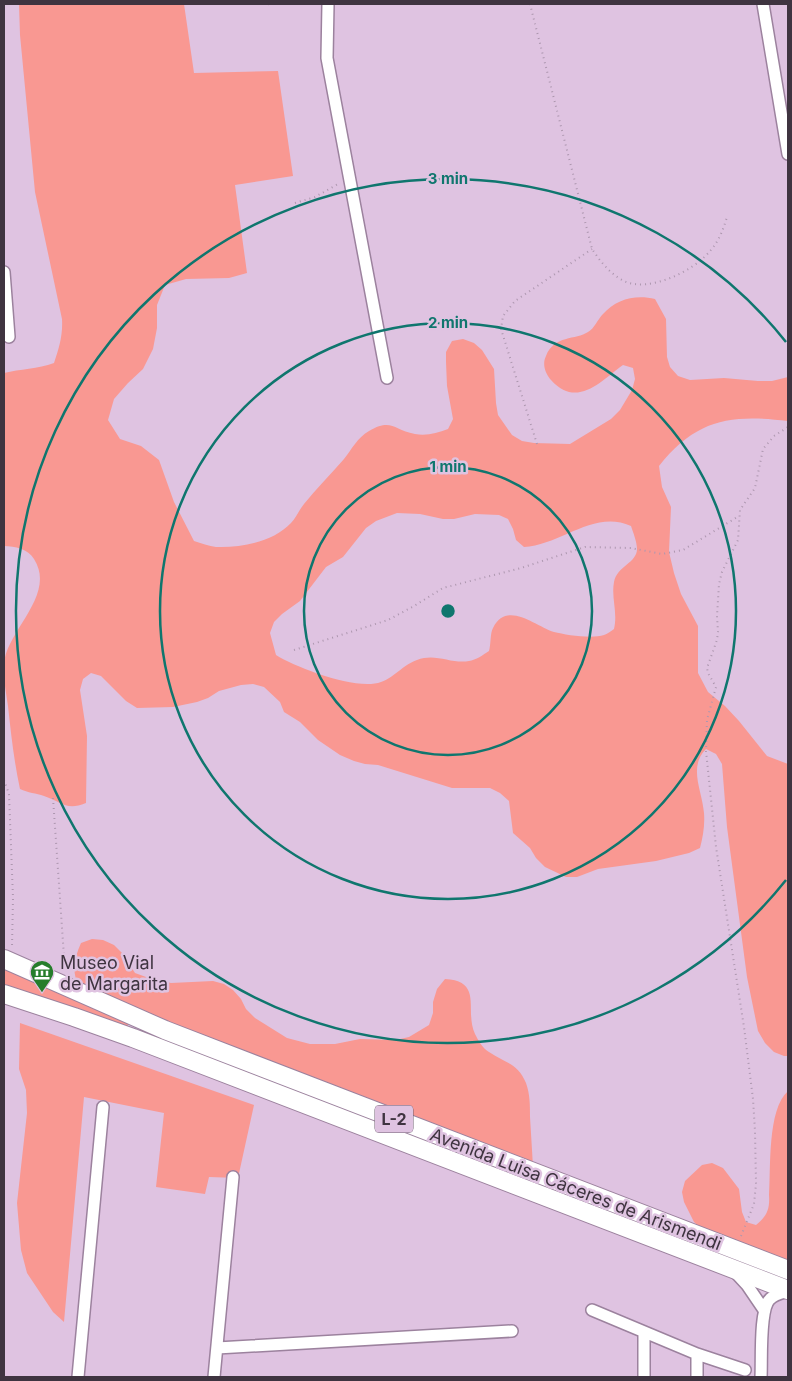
<svg xmlns="http://www.w3.org/2000/svg" width="792" height="1381" font-family="Inter,sans-serif">
  <style>
    .green { fill: #f99892; fill-rule: evenodd }
    .lines { fill: none; stroke-linecap: round; stroke-linejoin: round }
    .street-casing { stroke: #9c829e; stroke-width: 14 }
    .primary-casing { stroke: #9c829e; stroke-width: 20 }
    .path { stroke: #ad97af; stroke-width: 2; stroke-dasharray: 1 4; stroke-linecap: butt }
    .street { stroke: #fff; stroke-width: 11 }
    .primary { stroke: #fff; stroke-width: 18 }
    .ring { fill: none; stroke: #0f766e; stroke-width: 2.5 }
    .labels { text-anchor: middle; dominant-baseline: central; stroke-width: 5; stroke-linejoin: round; paint-order: stroke }
    .shield { fill: #dfc3e1; stroke: #6f5f70; stroke-width: 1 }
    .shield-label { font-size: 16px; font-weight: bold; fill: #3f3440 }
    .poi-label { font-size: 18px; fill: #3f3440; stroke: #dfc3e1; text-anchor: start }
    .street-label { font-size: 18px; fill: #3f3440; stroke: #dfc3e1 }
    .centre { fill: #0f766e; stroke: #dfc3e1; stroke-width: 2.5 }
    .ring-label { font-size: 15px; text-anchor: middle; font-weight: bold; fill: #0f766e; stroke: #dfc3e1; stroke-width: 5; stroke-linejoin: round; paint-order: stroke }
  </style>
  <rect width="100%" height="100%" fill="#dfc3e1"/>
  <path class="green" d="M19,4H184L194,73L278,71L293,176L235,185L247,273L229,278L186,279L165,285L157,305V328L153,349L143,369L128,383L114,399L108,420L120,439L141,446L159,460L174,502L194,541C201,543 209,546 216,547C241,548 273,542 291,523C296,518 299,510 304,504C316,489 331,474 344,459C352,449 357,438 369,431C392,418 393,430 415,434C427,436 437,433 448,429L453,419L447,386L446,362V352L452,341L463,339L474,343L482,350L494,369L496,403L498,415L512,435L522,441L534,443L570,444L611,419L620,410L632,390L635,379L633,368L623,365C601,381 577,409 551,380C545,373 542,364 546,356C554,335 576,340 588,332C594,329 598,319 603,314C616,299 636,294 655,299L666,319L667,357L670,367L678,376L690,380L724,378L758,381H772L788,377V421C731,414 696,419 659,466L662,487L671,507L669,552L674,573L681,594L698,626V673L708,692L725,706L739,721L767,756L788,764V1056H784L774,1052L765,1043L758,1031L747,977L727,827L722,764L716,754L706,749C688,767 702,790 704,813C705,825 703,837 700,848L689,853L656,861L598,869L577,877H566L545,867L536,858L530,848L513,833L509,801L500,793L490,788H452L378,765L365,764L354,761L340,755L318,740L300,722L284,712L280,702L264,687L253,684L241,685L219,691L208,698L197,702L173,707L137,708L126,701L101,676L91,673L83,679L80,690L87,736L86,803C66,811 62,802 44,796C36,793 28,793 20,789C14,761 11,734 8,706C6,692 3,678 4,664C6,631 57,595 34,559C28,549 15,546 4,546V373C20,369 38,369 54,363C59,348 63,335 62,319L35,192L20,35ZM397,513L420,514L443,519H454L475,514L499,515L508,519L513,529L516,540L524,547C561,545 594,509 631,526C633,532 637,542 637,549C637,563 617,566 614,582C611,598 618,612 614,629C611,631 607,634 604,635C592,639 566,635 554,632C535,626 507,600 493,628C490,633 491,645 489,651C483,655 476,660 469,661C454,664 439,655 424,658C404,662 396,677 381,682C357,691 297,668 276,655L270,633L274,622L282,614L300,601L326,567L343,557L366,528L376,521Z
    M92,939L103,940L114,945L122,953L135,973L146,977L171,983L213,981L224,984L233,990L241,999L246,1009L255,1018L287,1038L310,1044H335L360,1039L396,1040L409,1037L429,1025L433,1013V1002L437,989L445,979C484,981 464,1011 475,1034C478,1040 483,1049 489,1052C505,1063 518,1063 526,1083C530,1094 530,1105 530,1117C531,1133 532,1150 533,1167L80,988C71,973 74,959 81,943Z
    M4,968L129,1023L127,1027L4,987Z
    M20,1023L254,1105L238,1178L209,1177L205,1194L156,1187L164,1113L84,1097L64,1322L53,1312L27,1273L21,1250L17,1203L27,1113L26,1090L19,1069Z
    M788,1091V1260L736,1243L725,1236L703,1230L694,1222L684,1202L682,1192L685,1181L702,1165L712,1163L723,1168L739,1189L742,1212L746,1222L756,1225C767,1216 770,1209 769,1195C771,1168 767,1110 788,1091Z"/>
  <g class="lines">
    <g class="street-casing">
      <path id="street" d="M328,4L327,58L387,378
        M763,4L788,154
        M4,272L9,337
        M735,1272L747,1285L764,1310
        M592,1310L697,1354V1377
        M644,1332V1377
        M217,1348L512,1331
        M697,1354L745,1370
        M78,1377L103,1107
        M214,1377L233,1177
        M761,1377C762,1361 759,1309 770,1299C775,1294 782,1293 788,1291"/>
    </g>
    <g class="primary-casing">
      <path id="primary" d="M4,959L165,1030L788,1270
        M4,994L74,1017L133,1038L788,1290"/>
    </g>
    <path class="path" d="M269,4L270,8
      M530,4L592,249C600,261 610,274 624,281C649,293 694,271 710,251C719,241 723,230 727,217
      M295,203L315,197L338,184
      M537,444L501,329L503,316L515,301L592,249
      M294,650L388,620L414,606L443,588L521,568L585,547L631,548L662,554L683,550L739,516
      M4,780L9,794L13,898L12,947
      M53,798L65,971
      M741,1236L754,1204L756,1184L755,1131L753,1099L744,1027L716,847L706,751L707,720L716,687L708,673L707,668L717,640L718,632L717,616L719,584L722,572L738,540L740,510L755,488L763,449L774,436L788,427"/>
    <use href="#street" class="street"/>
    <use href="#primary" class="primary"/>
  </g>
  <g class="ring">
    <circle cx="448" cy="611" r="144"/>
    <circle cx="448" cy="611" r="288"/>
    <path d="M786 880A432 432 0 1 1 786 342"/>
  </g>
  <defs>
    <g id="museum-pin" transform="scale(1.25)"><path d="M0 17L-7.5 6A9.5 9.5 0 1 1 7.5 6Z" fill="#267d2b" stroke="#dfc3e1"/><path d="M0-6L6-3V-2H-6V-3ZM-5-1h2V3h-2ZM-1-1h2V3h-2ZM3-1h2V3H3ZM-6 4H6V6H-6Z" fill="#fff"/></g>
  </defs>
  <g fill-rule="evenodd">
    <use href="#museum-pin" x="42" y="972"/>
  </g>
  <g class="labels">
    <rect class="shield" x="375" y="1105.5" width="38" height="27" rx="4"/>
    <g class="shield-label">
      <text x="394" y="1119">L-2</text>
    </g>
    <g class="poi-label">
      <text x="60" y="962">Museo Vial<tspan x="60" dy="21">de Margarita</tspan></text>
    </g>
    <g class="street-label">
      <text transform="translate(576 1189) rotate(21)">Avenida Luisa Cáceres de Arismendi</text>
    </g>
  </g>
  <circle cx="448" cy="611" r="8" class="centre"/>
  <g class="ring-label">
    <text x="448" y="184">3 min</text>
    <text x="448" y="328">2 min</text>
    <text x="448" y="472">1 min</text>
  </g>
  <rect width="792" height="1381" fill="none" stroke="#3f3440" stroke-width="10"/>
</svg>
